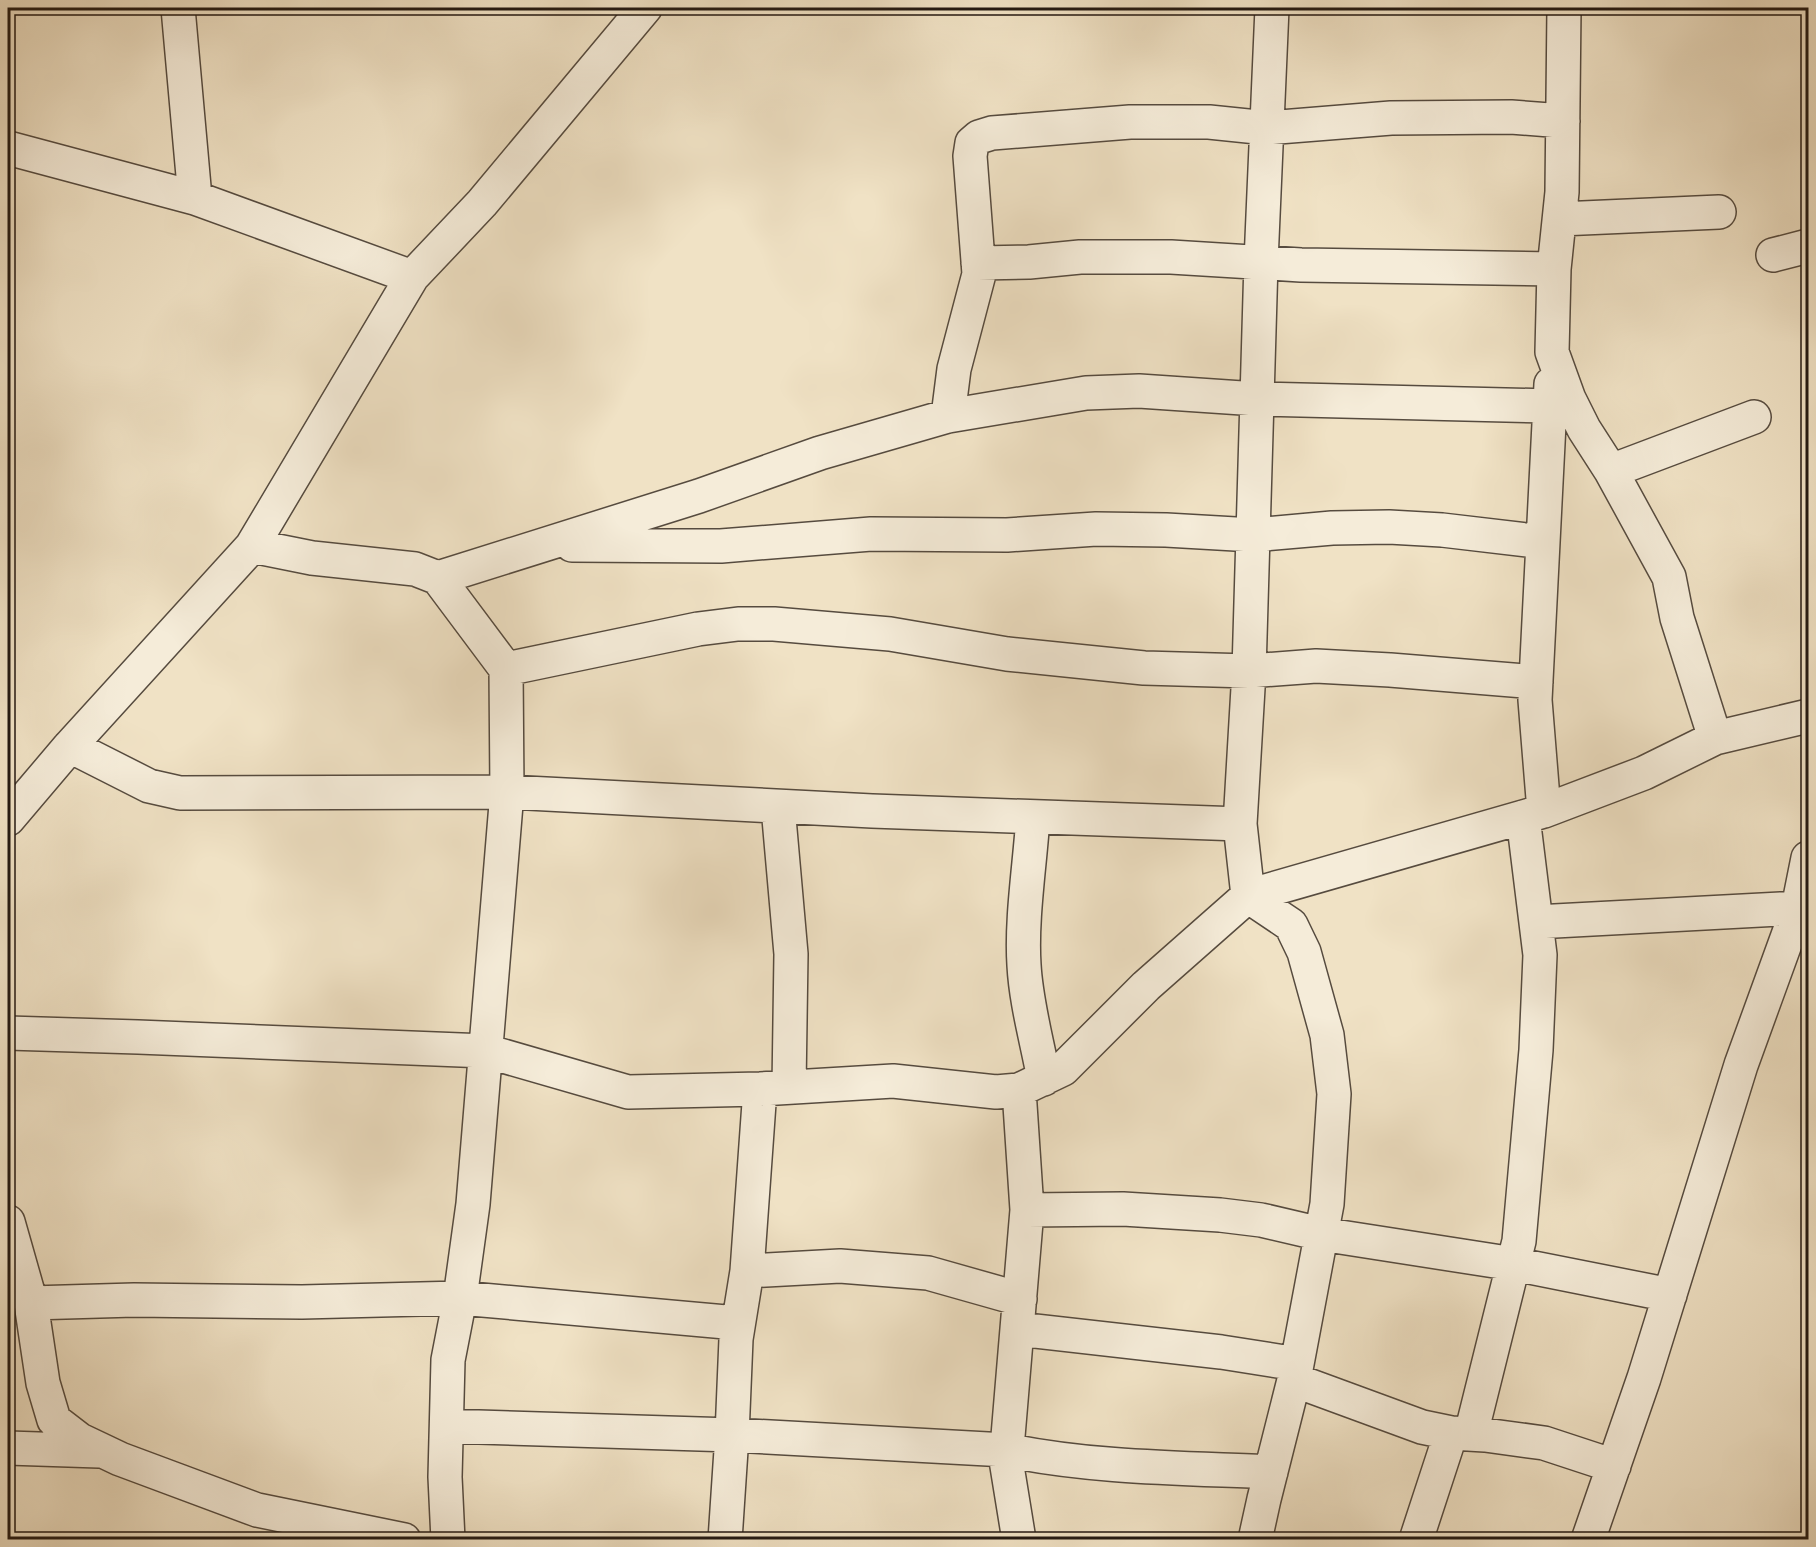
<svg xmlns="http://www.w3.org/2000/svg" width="1816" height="1547" font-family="Alegreya,serif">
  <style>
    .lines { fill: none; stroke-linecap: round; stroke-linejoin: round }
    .minor-casing { stroke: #564b3f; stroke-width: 36 }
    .minor { stroke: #f5ecd9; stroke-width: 33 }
  </style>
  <rect width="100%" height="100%" fill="#f0e2c5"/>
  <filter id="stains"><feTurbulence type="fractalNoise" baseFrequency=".00333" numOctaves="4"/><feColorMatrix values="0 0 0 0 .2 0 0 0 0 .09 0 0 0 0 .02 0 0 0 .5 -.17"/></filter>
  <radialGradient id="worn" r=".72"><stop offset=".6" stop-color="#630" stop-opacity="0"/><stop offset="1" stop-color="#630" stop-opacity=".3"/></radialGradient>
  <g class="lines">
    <g class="minor-casing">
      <path id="minor" d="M178,8L195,198
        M1564,8L1562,192L1554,269L1552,352L1569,399L1584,429L1611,471L1669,577L1677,618L1715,738
        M8,148L195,198L412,277
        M1560,219L1719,212
        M1773,255L1808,246
        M978,263L1029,262L1080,257H1171L1301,265L1554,269
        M948,416L954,369L979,274L970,156L972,143L979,137L992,133L1130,122H1209L1267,128L1391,118L1511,117L1563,121
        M1611,471L1754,417
        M572,545L721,546L871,534L1007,535L1096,529L1166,530L1253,535L1332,528L1389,527L1442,530L1543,542
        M252,546L312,558L415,569L438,578L506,669L507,792L473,1204L460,1298L448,1360L445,1477L448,1540
        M438,578L699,496L820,453L948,416L1086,393L1139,391L1257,399L1550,406
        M506,669L698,629L738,624H774L890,634L1007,654L1144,668L1249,671L1316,666L1390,670L1536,682
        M70,746L149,786L180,793L507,792L872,811L1240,824
        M778,807L791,954L789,1087
        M1544,811L1535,700L1551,384
        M1033,817C1030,864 1021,919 1024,965C1026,1003 1037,1041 1044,1079
        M8,819L70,746L252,546L412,277L482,203L645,8
        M1536,922L1798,908
        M8,1033L138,1037L486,1051L628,1092L760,1089L893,1081L996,1092L1019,1090L1063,1069L1146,986L1248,896L1544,811L1644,773L1715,738L1808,716
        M1027,1210L1123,1209L1220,1215L1261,1220L1321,1234L1514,1264L1670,1295
        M8,1222L31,1303L43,1383L54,1420L80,1440L120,1459L257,1510L404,1540
        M747,1271L840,1266L928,1273L1020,1299
        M31,1303L134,1300L302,1302L460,1298L737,1323
        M1017,1329L1221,1352L1297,1364
        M1294,1380L1422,1427L1451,1433L1485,1435L1544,1443L1614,1466
        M447,1426L732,1435L1006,1450C1093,1468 1182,1468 1271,1472
        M1471,1434L1519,1241L1536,1050L1540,955L1523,817
        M8,1448L99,1451
        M725,1540L732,1435L736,1339L747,1271L760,1089
        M1019,1540L1006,1460L1027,1210L1019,1090
        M1255,1540L1264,1499L1294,1380L1327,1204L1334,1094L1327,1035L1304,952L1291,925L1248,896L1240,824L1249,671L1261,262L1272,8
        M1416,1540L1451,1433
        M1588,1540L1644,1378L1741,1065L1798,908L1808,858"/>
    </g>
    <use href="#minor" class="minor"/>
  </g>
  <rect width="1816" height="1547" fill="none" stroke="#f0e2c5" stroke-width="30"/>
  <rect x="9" y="9" width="1798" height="1529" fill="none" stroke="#231912" stroke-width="3"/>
  <rect x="15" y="15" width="1786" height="1517" fill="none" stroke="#231912" stroke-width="1.5"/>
  <rect width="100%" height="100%" filter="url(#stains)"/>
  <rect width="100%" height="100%" fill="url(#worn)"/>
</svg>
